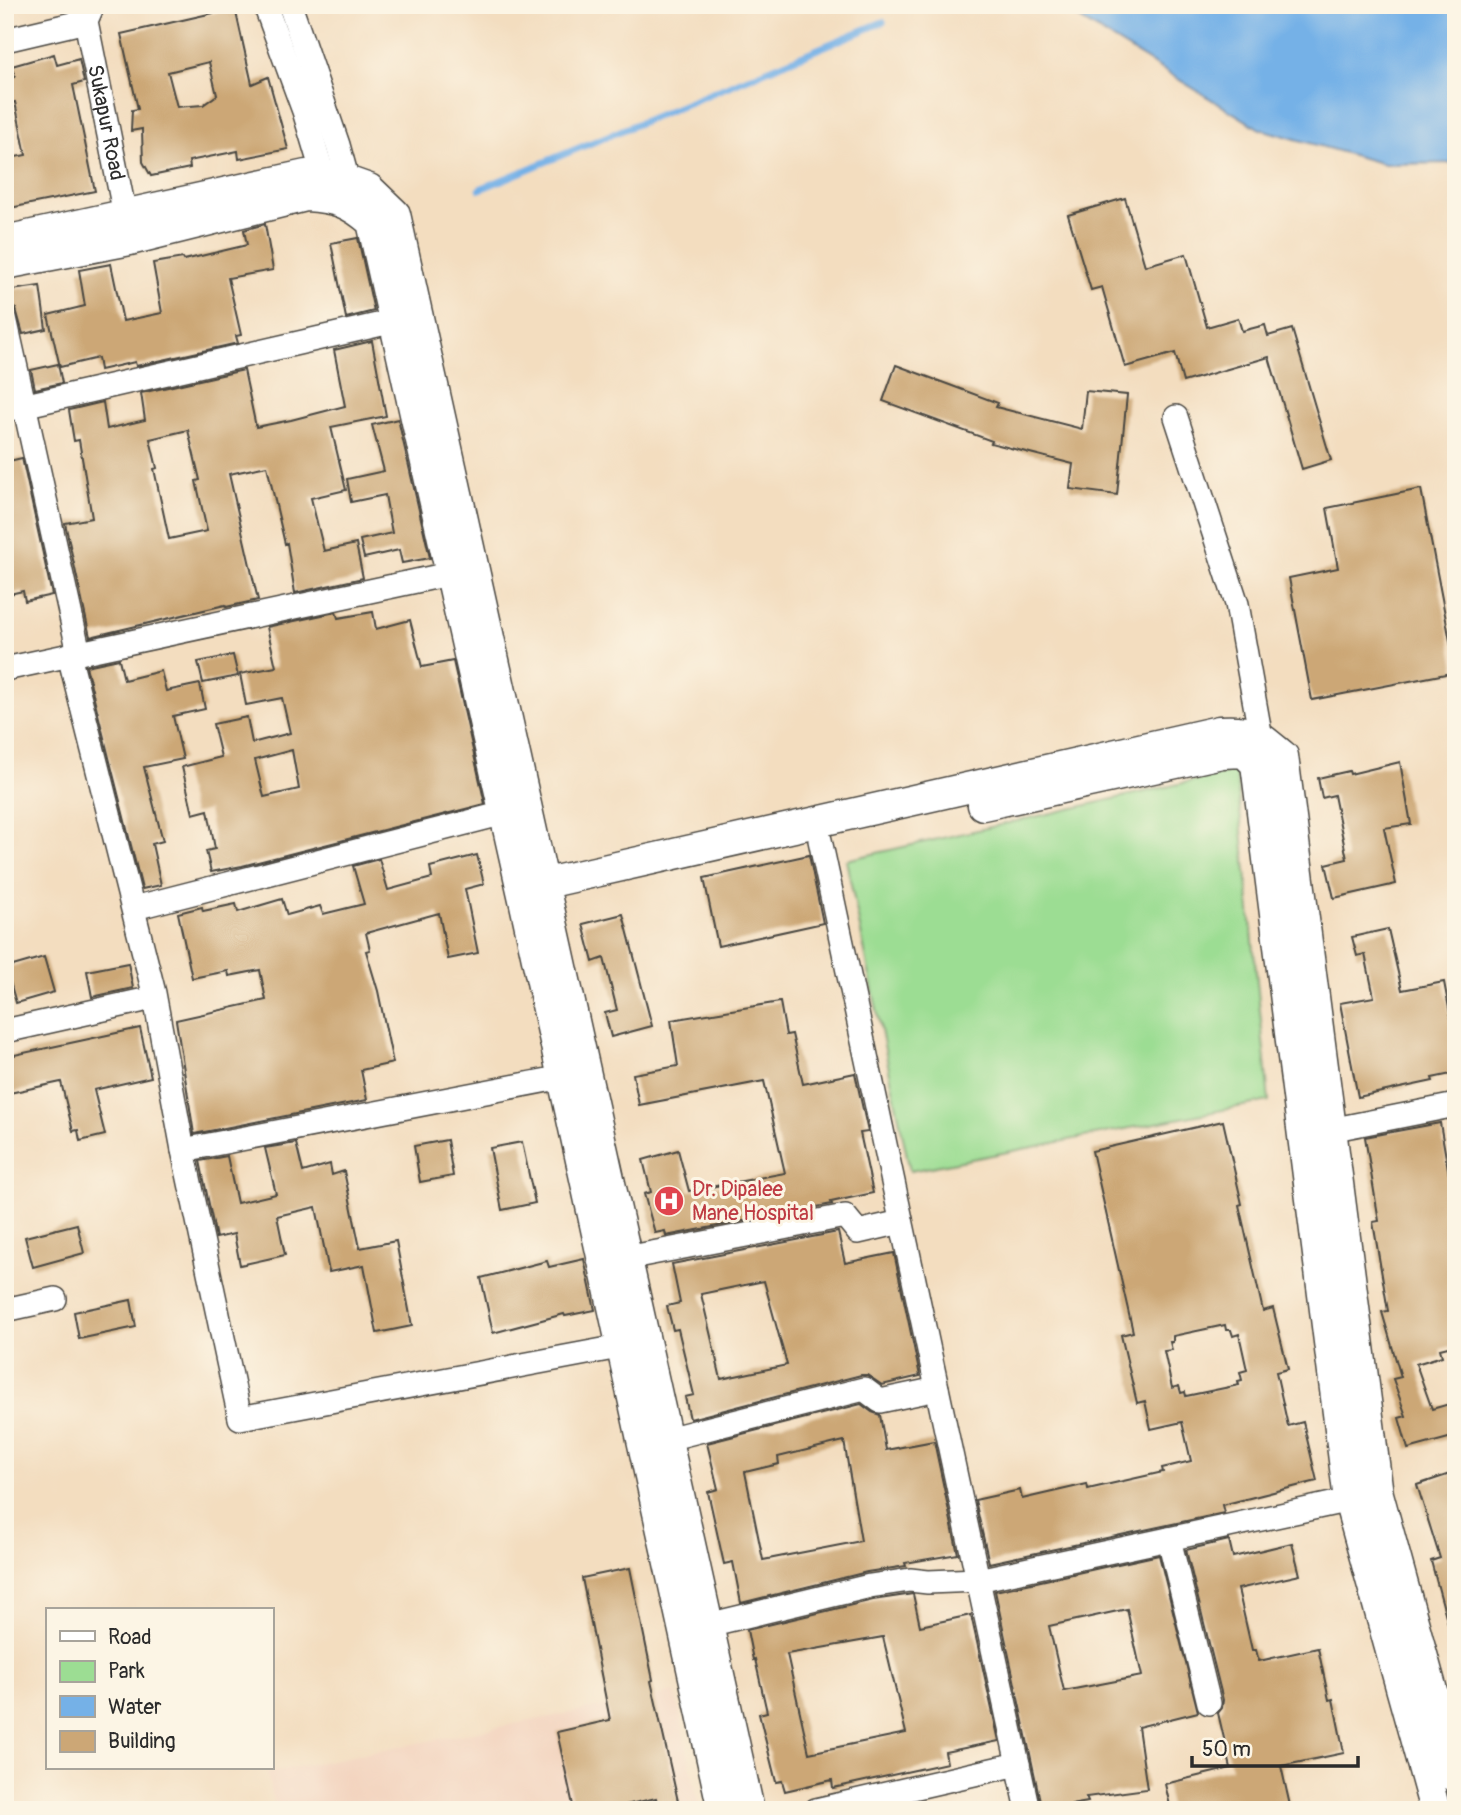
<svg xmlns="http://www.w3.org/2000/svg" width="1461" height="1815" font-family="Pangolin,sans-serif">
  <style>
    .built { fill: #f3d4bf }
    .green { fill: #9cdd93; stroke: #64845f; stroke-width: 2 }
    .water { fill: #75b1e7; stroke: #506e89; stroke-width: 2 }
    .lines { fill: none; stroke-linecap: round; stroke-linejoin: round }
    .stream { stroke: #75b1e7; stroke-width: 7 }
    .building { fill: #cca776; fill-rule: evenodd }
    .minor-casing { stroke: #494641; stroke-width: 26 }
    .tertiary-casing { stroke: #494641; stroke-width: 33 }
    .minor { stroke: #fff; stroke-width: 23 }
    .tertiary { stroke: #fff; stroke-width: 30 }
    .labels { text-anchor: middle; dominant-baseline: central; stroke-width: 6; stroke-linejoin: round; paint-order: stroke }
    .street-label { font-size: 21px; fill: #2b2b2b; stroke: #fcf5e5 }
    .health-label { font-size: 21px; fill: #be3a42; stroke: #fcf5e5; text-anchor: start }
  </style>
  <rect width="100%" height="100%" fill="#fcf5e5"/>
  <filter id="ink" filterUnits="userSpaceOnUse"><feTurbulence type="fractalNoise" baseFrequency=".0143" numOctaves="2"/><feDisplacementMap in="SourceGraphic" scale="14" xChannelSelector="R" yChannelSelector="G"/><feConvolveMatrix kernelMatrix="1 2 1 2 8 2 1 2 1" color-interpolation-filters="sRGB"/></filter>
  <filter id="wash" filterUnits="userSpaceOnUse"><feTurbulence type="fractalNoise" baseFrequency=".00686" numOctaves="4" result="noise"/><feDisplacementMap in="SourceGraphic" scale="28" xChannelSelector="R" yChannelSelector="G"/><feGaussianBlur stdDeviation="1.57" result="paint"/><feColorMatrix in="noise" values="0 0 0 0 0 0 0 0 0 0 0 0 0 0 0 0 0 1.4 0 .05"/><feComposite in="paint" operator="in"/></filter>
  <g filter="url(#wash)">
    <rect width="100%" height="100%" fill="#f3ddbf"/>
    <path class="built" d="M675,1692L700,1810H275L267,1773Z"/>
    <path class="green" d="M1236,771L1269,1101L910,1171L846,860Z"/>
    <path class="water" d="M1057,5H1456V163L1384,164L1260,129Z"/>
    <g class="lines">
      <path class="stream" d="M480,189L883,22"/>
    </g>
    <g id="blocks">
      <path class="building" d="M235,8L252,84L268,77L288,149L239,159L238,151L189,161L190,168L151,176L143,162L142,129L131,131L132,110L138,109L121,34ZM209,62L217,95L203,105L177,107L168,72Z
        M54,54L57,65L79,59L84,82L73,85L95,191L5,209V159L26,155L15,102L5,104V79L15,77L12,66Z
        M1125,198L1145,266L1186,254L1207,327L1238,318L1242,331L1265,325L1268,336L1292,329L1331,460L1302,469L1269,357L1183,382L1175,353L1125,367L1102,287L1091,290L1068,215Z
        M265,224L273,270L228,278L241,335L236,336L238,343L136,366L135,362L100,370L98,358L60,367L48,315L85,306L79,270L111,264L123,321L162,313L153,263L183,258L184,260L247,245L244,230Z
        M358,238L374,311L346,318L331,243Z
        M40,286L46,329L23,334L16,309L5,304V291Z
        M372,341L386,416L331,427L346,490L311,498L324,551L356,544L363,578L295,593L287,543L285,544L267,466L229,474L258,600L226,607L225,605L90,637L65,523L92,518L79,440L74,441L69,410L103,402L107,429L145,420L141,393L244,370L256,427L291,420L345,406L334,350ZM188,430L200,480L196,481L207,531L169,539L154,469L157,468L150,439Z
        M58,364L62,383L35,389L31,370Z
        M896,365L998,403L996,407L1082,429L1086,391L1127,395L1117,495L1070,489L1073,464L991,443L992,441L883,401Z
        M398,419L430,558L402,563L399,550L364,558L360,540L392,533L385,495L351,502L347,479L384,471L372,425Z
        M22,458L52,595L25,601L23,591L5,595V544L10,543L5,523V462Z
        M1421,489L1456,672L1312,700L1289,578L1338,568L1327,508Z
        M336,612L338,618L373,612L376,629L410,620L422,667L453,661L485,804L242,866L211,872L206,851L215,849L208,810L193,814L182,767L221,757L213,724L247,717L252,743L290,733L282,698L246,705L240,674L276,667L267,627ZM292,750L299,789L264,797L255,760Z
        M233,655L238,676L203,683L198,662Z
        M119,659L124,680L161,671L166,691L200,684L205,709L173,716L183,759L144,767L163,841L152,844L161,885L142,889L86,666Z
        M1400,762L1411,824L1384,828L1396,884L1334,898L1326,864L1347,859L1334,795L1322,798L1318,778L1349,771L1350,774Z
        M477,855L484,884L465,889L478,953L448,959L439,913L366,933L370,950L366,951L378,991L393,1063L361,1070L367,1100L194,1134L176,1020L266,1000L260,970L229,976L228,971L192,978L178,913L202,907L203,911L236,904L238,912L282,899L287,915L320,906L323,914L364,904L353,866L379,859L388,890L432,878L430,867Z
        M809,855L823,923L718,946L704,878Z
        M623,914L652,1026L611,1037L605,1013L617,1010L604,958L593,962L583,924Z
        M1388,929L1402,990L1444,982L1452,1024L1456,1023V1073L1432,1078L1433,1081L1358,1097L1340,1003L1374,997L1365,954L1357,956L1352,937Z
        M44,957L54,992L16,1003L6,968Z
        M128,963L133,988L92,997L87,971Z
        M780,1002L786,1035L792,1034L803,1084L855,1073L868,1132L860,1133L873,1193L831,1202L832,1204L666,1236L665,1231L655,1233L644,1194L651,1192L643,1160L678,1150L689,1191L785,1173L764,1081L639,1105L633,1074L678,1066L671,1020Z
        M140,1028L151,1077L94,1090L105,1135L80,1141L78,1130L73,1131L61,1082L5,1094V1057Z
        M1223,1121L1242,1204L1239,1205L1263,1311L1273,1308L1288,1369L1276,1372L1288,1426L1303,1422L1317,1481L1222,1505L1224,1513L989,1563L975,1500L1020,1490L1022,1499L1087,1484L1088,1489L1163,1472L1162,1468L1191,1461L1182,1422L1151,1429L1145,1401L1137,1403L1121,1335L1133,1332L1092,1151ZM1225,1325L1226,1330H1231L1233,1336L1239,1334L1247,1370L1240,1372L1242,1380L1238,1381L1239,1385L1186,1396L1185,1392L1181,1393L1179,1386L1172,1388L1164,1351L1172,1350L1170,1342H1173V1336Z
        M1440,1123L1456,1215V1345L1440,1349L1442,1356L1416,1364L1432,1409L1456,1402V1436L1408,1449L1399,1418L1406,1416L1393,1379L1401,1377L1382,1312L1388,1311L1373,1222L1379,1221L1365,1137Z
        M447,1140L453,1176L420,1182L414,1146Z
        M522,1142L535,1203L502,1210L490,1148Z
        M296,1143L303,1172L330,1164L332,1175L344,1171L360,1248L396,1241L412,1326L377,1333L364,1265L329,1272L316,1207L277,1216L285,1255L240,1265L234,1234L216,1238L200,1161L227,1156L237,1203L276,1194L265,1148Z
        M77,1224L84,1253L33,1267L25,1237Z
        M838,1232L845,1263L894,1253L920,1376L882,1385L867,1375H861L690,1419L685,1397L694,1395L678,1329L673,1330L667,1306L680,1303L672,1264ZM764,1281L787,1365L721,1379L701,1294Z
        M584,1259L595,1310L565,1316L564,1314L493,1333L481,1278L547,1261L549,1267Z
        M131,1300L136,1327L79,1339L74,1312Z
        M861,1404L872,1412L880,1415L886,1450L934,1441L958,1554L905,1563L906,1566L867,1572L741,1603L733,1562L724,1564L708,1492L718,1489L707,1443ZM844,1441L861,1541L763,1560L745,1472L779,1464L778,1457Z
        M1456,1472V1630L1450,1631L1431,1561L1440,1558L1417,1485Z
        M1229,1540L1233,1557L1292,1543L1300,1575L1238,1589L1252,1650H1256L1259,1661L1318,1648L1329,1700L1333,1699L1344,1753L1281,1766L1291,1810H1171L1165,1784L1231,1768L1218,1713L1222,1708L1223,1700L1186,1550Z
        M1159,1555L1198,1712L1138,1727L1147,1789L1086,1797L1088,1802L1042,1810L995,1591ZM1127,1609L1142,1676L1064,1691L1049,1626Z
        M630,1568L653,1680L651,1681L680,1810H659L656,1798L604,1810H574L557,1732L610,1720L582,1578Z
        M913,1594L920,1626L971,1615L999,1741L945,1752L947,1763L833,1788L832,1780L785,1791L782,1781L776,1782L759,1714L767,1712L755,1659L753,1660L747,1630L873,1600ZM883,1637L906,1733L809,1753L787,1654Z"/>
    </g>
  </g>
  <g filter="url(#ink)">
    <use href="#blocks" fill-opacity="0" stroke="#494641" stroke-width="2"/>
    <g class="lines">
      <g class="minor-casing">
        <g id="minor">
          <path id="s1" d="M93,5L86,21L128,230"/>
          <path d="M265,5L304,111L327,188"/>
          <path d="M290,5L338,145L351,192"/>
          <path d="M5,40L86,21"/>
          <path d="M5,318L79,653"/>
          <path d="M5,410L408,318"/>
          <path d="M1176,417L1237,604L1261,738"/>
          <path d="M69,655L154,993L183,1150L240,1418L635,1344"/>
          <path d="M5,669L449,574"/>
          <path d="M820,840L978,1580L1364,1497"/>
          <path d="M134,908L520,809"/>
          <path d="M5,1031L140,1001"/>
          <path d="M1330,1130L1456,1105"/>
          <path d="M183,1150L579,1074"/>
          <path d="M626,1258L845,1216L858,1232L901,1222"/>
          <path d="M5,1310L55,1299"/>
          <path d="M667,1439L864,1389L880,1401L937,1389"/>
          <path d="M1169,1539L1209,1703"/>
          <path d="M708,1625L870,1586L910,1580L928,1582L978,1580L1028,1810"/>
          <path d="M816,1810L1018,1764"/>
        </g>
      </g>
      <g class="tertiary-casing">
        <path id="tertiary" d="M5,241L306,175L335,177L369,189L395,214L749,1810
          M5,264L130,240L306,196C336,198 349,202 372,222L525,904L723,1810
          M983,805L1222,753L1244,752L1256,764L1349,1500L1435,1810
          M524,888L1219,731C1254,729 1256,734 1283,756L1378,1494L1456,1778"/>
      </g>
      <use href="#minor" class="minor"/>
      <use href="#tertiary" class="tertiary"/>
    </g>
  </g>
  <defs>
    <g id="hospital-disc" transform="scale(1.575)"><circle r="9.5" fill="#e0444e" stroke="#fcf5e5"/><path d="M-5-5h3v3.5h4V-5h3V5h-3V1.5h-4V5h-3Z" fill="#fff"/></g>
  </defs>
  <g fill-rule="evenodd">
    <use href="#hospital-disc" x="669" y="1201"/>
  </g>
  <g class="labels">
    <g class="street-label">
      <text stroke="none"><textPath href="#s1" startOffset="121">Sukapur Road</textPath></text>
    </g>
    <g class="health-label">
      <text x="692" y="1189">Dr. Dipalee<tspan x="692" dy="24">Mane Hospital</tspan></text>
    </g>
  </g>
  <rect width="1461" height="1815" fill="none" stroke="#fcf5e5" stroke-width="28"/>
  <rect x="46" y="1608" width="228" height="161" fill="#fcf5e5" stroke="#a8a49b" stroke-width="2"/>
  <rect x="60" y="1631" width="35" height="10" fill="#ffffff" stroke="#a8a49b" stroke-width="2"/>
  <text x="108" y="1644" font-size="21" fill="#2b2b2b">Road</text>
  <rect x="60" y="1661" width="35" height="21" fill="#9cdd93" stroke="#a8a49b" stroke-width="2"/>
  <text x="108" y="1678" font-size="21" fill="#2b2b2b">Park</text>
  <rect x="60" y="1696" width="35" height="21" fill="#75b1e7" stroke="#a8a49b" stroke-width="2"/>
  <text x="108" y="1714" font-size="21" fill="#2b2b2b">Water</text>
  <rect x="60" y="1731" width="35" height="21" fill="#cca776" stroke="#a8a49b" stroke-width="2"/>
  <text x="108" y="1748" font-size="21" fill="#2b2b2b">Building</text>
  <path d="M1192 1756v10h166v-10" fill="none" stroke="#2b2b2b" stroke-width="3.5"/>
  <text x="1202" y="1756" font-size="21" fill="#2b2b2b" stroke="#fcf5e5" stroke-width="5" paint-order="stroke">50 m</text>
</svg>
